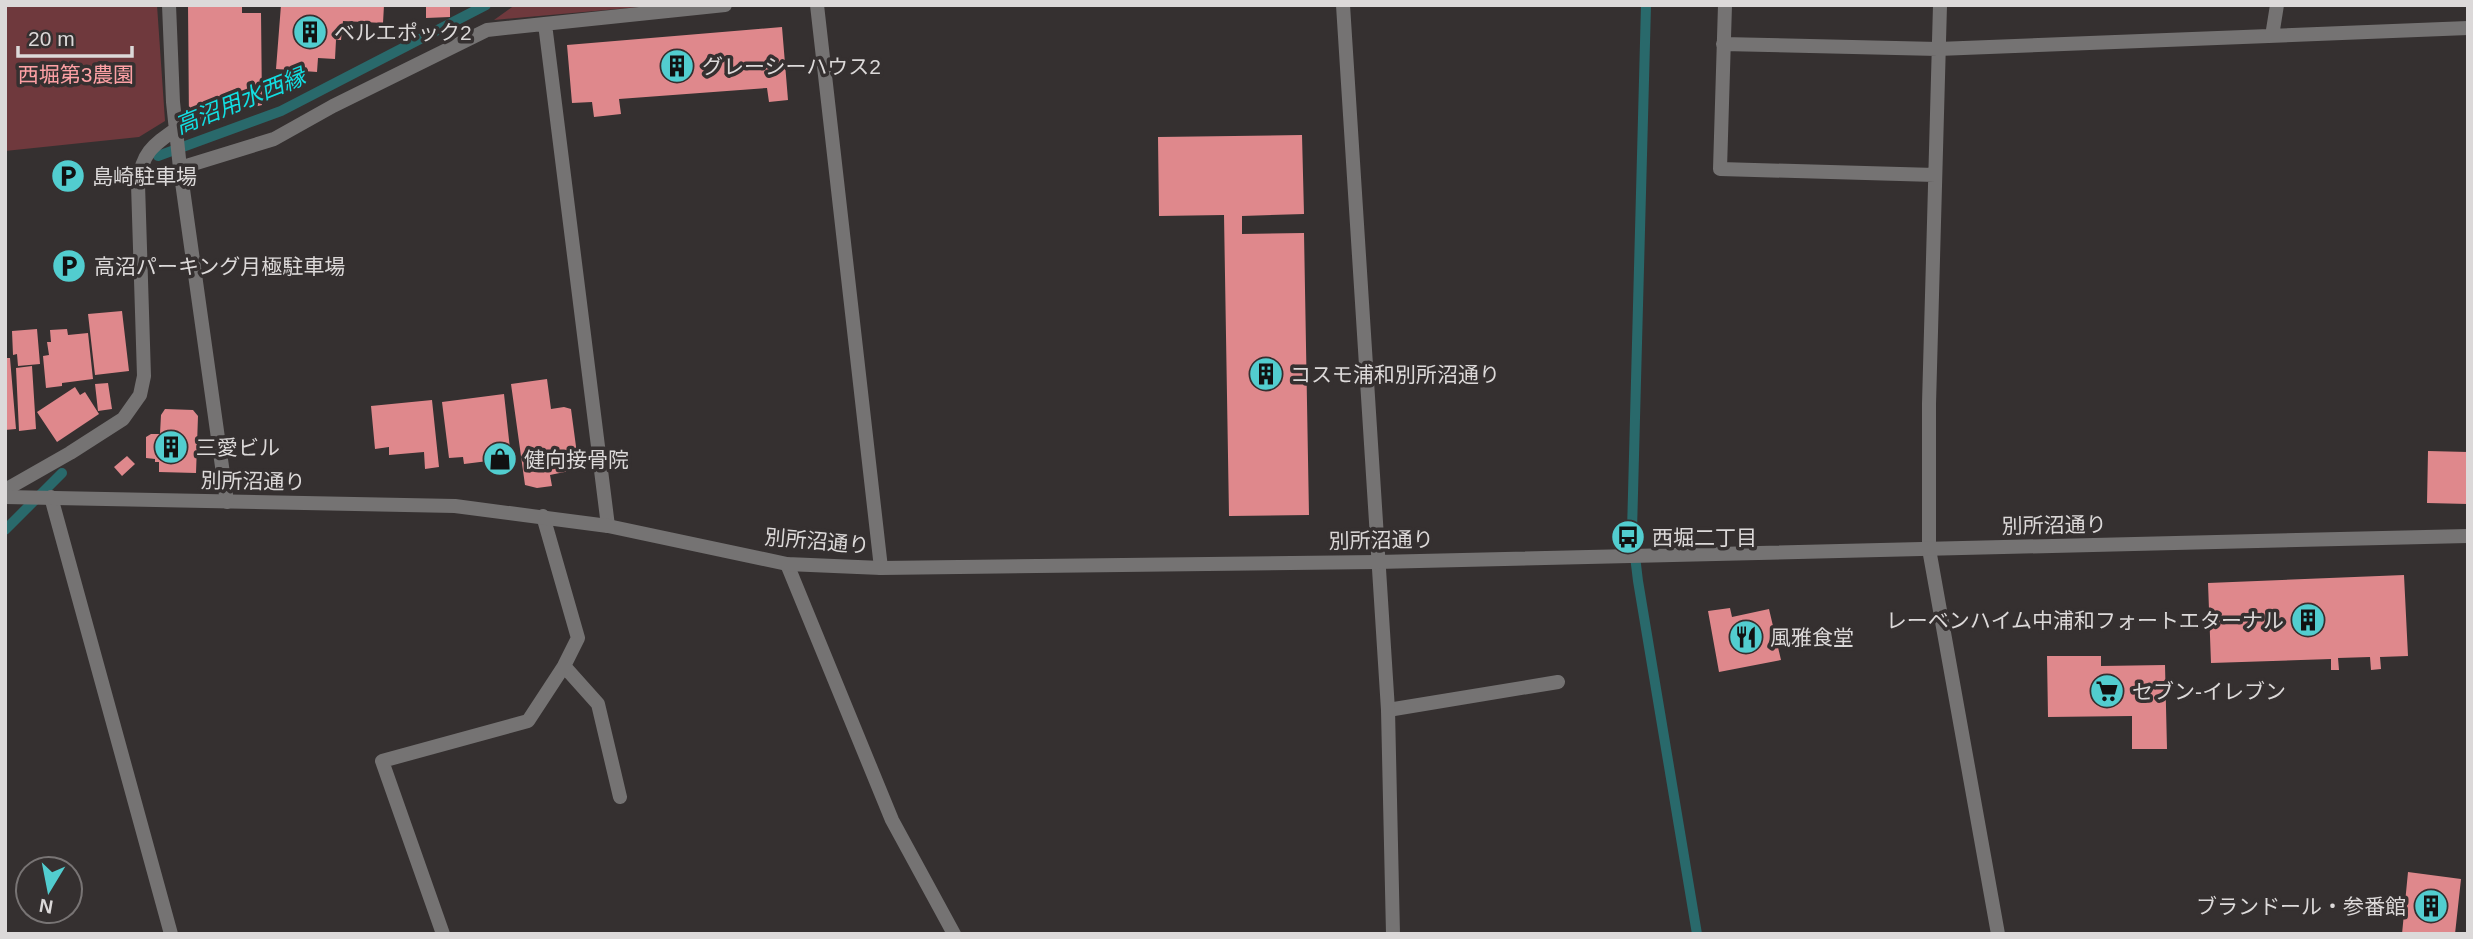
<svg xmlns="http://www.w3.org/2000/svg" width="2473" height="939" font-family="Arial,'Noto Sans JP',sans-serif">
  <style>
    .green { fill: #6f393d }
    .lines { fill: none; stroke-linecap: round; stroke-linejoin: round }
    .stream { stroke: #29696b; stroke-width: 10 }
    .building { fill: #df888c }
    .service { stroke: #757373; stroke-width: 14 }
    .minor { stroke: #757373; stroke-width: 14 }
    .tertiary { stroke: #757373; stroke-width: 14 }
    .labels { text-anchor: middle; dominant-baseline: central; stroke-width: 7; stroke-linejoin: round; paint-order: stroke }
    .poi-label { font-size: 21px; fill: #dcd9d9; stroke: #353030; text-anchor: start }
    .park-label { font-size: 21px; fill: #fda1a5; stroke: #353030 }
    .street-label { font-size: 21px; fill: #dcd9d9; stroke: #353030 }
    .water-label { font-size: 23px; font-style: italic; fill: #12dee2; stroke: #353030 }
  </style>
  <rect width="100%" height="100%" fill="#353030"/>
  <path class="green" d="M5,5H157L165,121L139,137L5,151Z
    M515,5H662L494,20Z"/>
  <g class="lines">
    <path class="stream" d="M1646,5L1632,531L1638,581L1697,934
      M158,156L281,111L486,5
      M5,530L62,473"/>
  </g>
  <path class="building" d="M188,5H242V13H261L262,105L189,123Z
    M281,5H384L383,23L343,21L341,40H336L335,59L318,58L317,72L276,69Z
    M426,5H450V17L426,18Z
    M782,27L788,100L769,102L767,88L619,99L621,114L594,117L592,102L572,103L567,45Z
    M1302,135L1304,214L1242,216V234L1304,233L1309,515L1229,516L1224,215L1159,216L1158,137Z
    M122,311L129,371L95,375L88,314Z
    M37,329L40,364L18,366L17,354L13,355L12,331Z
    M67,329L68,335L88,333L93,379L62,383V386L46,388L43,356L49,355L47,342H51L50,330Z
    M5,358H10L16,429L5,430Z
    M32,366L36,429L19,431L16,368Z
    M547,379L551,409L564,407L571,409L579,469L550,475L552,486L537,488L525,485L511,384Z
    M108,383L112,409L98,411L95,384Z
    M75,387L80,395L85,392L99,414L57,442L37,412Z
    M504,394L510,449L513,448L515,468L489,470L488,461L464,464L463,457L449,458L442,402Z
    M432,400L439,467L425,469L424,452L389,455V447L375,449L371,406Z
    M165,409L193,410L198,416L196,473L159,472V462H155V459L146,458V437L151,434H160L161,415Z
    M2428,451L2468,452V504L2427,503Z
    M127,456L135,464L122,476L114,467Z
    M2404,575L2408,656L2380,657L2381,669L2371,670L2370,657L2338,658L2339,670H2331V659L2211,663L2208,583Z
    M1730,608L1732,617L1769,609L1781,660L1719,672L1708,611Z
    M2047,656H2101V666L2165,665L2167,749H2132V716L2048,717Z
    M2408,872L2461,879L2455,934H2402Z"/>
  <g class="lines">
    <path class="service" d="M817,5L881,568
      M1388,710L1558,682"/>
    <path class="minor" d="M169,5L173,102L180,168L227,502
      M1343,5L1388,710L1393,934
      M1725,5L1720,169L1935,175
      M1940,5L1929,404V549L1998,934
      M545,24L608,526
      M2272,36L2277,5
      M1723,44L1938,49L2468,28
      M180,168L274,139L333,106L487,30L725,5
      M5,490L70,453L123,419L140,395L144,376L138,184C142,153 152,146 176,129
      M51,497L171,934
      M787,564L892,820L954,934
      M564,666L598,704L620,797
      M443,934L382,761L528,721L564,666L578,638L543,516"/>
    <path class="tertiary" d="M5,497L455,506L608,526L787,564L881,568L1377,562L2468,536"/>
  </g>
  <defs>
    <g id="building-disc" transform="scale(1.75)"><circle r="9.5" fill="#52cdcf" stroke="#353030"/><path d="M-4-6H4V6H1V3H-1V6H-4ZM-2.5-4.3h1.7v1.8h-1.7ZM.8-4.3h1.7v1.8H.8ZM-2.5-1h1.7V.8h-1.7ZM.8-1h1.7V.8H.8Z" fill="#111"/></g>
    <g id="parking-disc" transform="scale(1.75)"><circle r="9.5" fill="#52cdcf" stroke="#353030"/><path d="M-3.5-5.5H1a3.5 3.5 0 0 1 0 7H-1V5.5H-3.5ZM-1-3.4V-.6H.8a1.4 1.4 0 0 0 0-2.8Z" fill="#111"/></g>
    <g id="shop-disc" transform="scale(1.75)"><circle r="9.5" fill="#52cdcf" stroke="#353030"/><path d="M-5-2.5h2.3a2.7 3.5 0 0 1 5.4 0H5L5.5 6h-11ZM-1.5-2.5h3a1.5 2.3 0 0 0-3 0Z" fill="#111"/></g>
    <g id="bus-disc" transform="scale(1.75)"><circle r="9.5" fill="#52cdcf" stroke="#353030"/><path d="M-5-6H5V4H4V6H2V4H-2V6H-4V4H-5ZM-3.5-4V0h7V-4ZM-3.5 1.2v1.5H-2V1.2ZM2 1.2v1.5H3.5V1.2Z" fill="#111"/></g>
    <g id="restaurant-disc" transform="scale(1.75)"><circle r="9.5" fill="#52cdcf" stroke="#353030"/><path d="M-5-6h1v4h1v-4h1v4h1v-4h1v5L-1.5 .5V6h-2V.5L-5-1ZM5-6V6H3V1.5H1.5Q1.5-4 5-6Z" fill="#111"/></g>
    <g id="supermarket-disc" transform="scale(1.75)"><circle r="9.5" fill="#52cdcf" stroke="#353030"/><path d="M-6-5.5h2.5l.6 2H6L4.5 2H-2.5L-4.4-4H-6ZM-1.5 3.2a1.3 1.3 0 1 0 .1 0ZM3 3.2a1.3 1.3 0 1 0 .1 0Z" fill="#111"/></g>
  </defs>
  <g fill-rule="evenodd">
    <use href="#building-disc" x="310" y="32"/>
    <use href="#building-disc" x="677" y="66"/>
    <use href="#parking-disc" x="68" y="176"/>
    <use href="#parking-disc" x="69" y="266"/>
    <use href="#building-disc" x="1266" y="374"/>
    <use href="#building-disc" x="171" y="447"/>
    <use href="#shop-disc" x="500" y="459"/>
    <use href="#bus-disc" x="1628" y="537"/>
    <use href="#building-disc" x="2308" y="620"/>
    <use href="#restaurant-disc" x="1746" y="637"/>
    <use href="#supermarket-disc" x="2107" y="691"/>
    <use href="#building-disc" x="2431" y="906"/>
  </g>
  <g class="labels">
    <g class="poi-label">
      <text x="334" y="32">ベルエポック2</text>
      <text x="702" y="66">グレーシーハウス2</text>
      <text x="92" y="176">島崎駐車場</text>
      <text x="94" y="266">高沼パーキング月極駐車場</text>
      <text x="1290" y="374">コスモ浦和別所沼通り</text>
      <text x="196" y="447">三愛ビル</text>
      <text x="524" y="459">健向接骨院</text>
      <text x="1652" y="537">西堀二丁目</text>
      <text x="2284" y="620" text-anchor="end">レーベンハイム中浦和フォートエターナル</text>
      <text x="1770" y="637">風雅食堂</text>
      <text x="2132" y="691">セブン-イレブン</text>
      <text x="2406" y="906" text-anchor="end">ブランドール・参番館</text>
    </g>
    <g class="park-label">
      <text x="76" y="74">西堀第3農園</text>
    </g>
    <g class="street-label">
      <text transform="translate(253 481) rotate(1)">別所沼通り</text>
      <text transform="translate(2054 525) rotate(-1)">別所沼通り</text>
      <text transform="translate(1381 540) rotate(-1)">別所沼通り</text>
      <text transform="translate(817 541) rotate(5)">別所沼通り</text>
    </g>
    <g class="water-label">
      <text transform="translate(240 101) rotate(-22)">高沼用水西縁</text>
    </g>
  </g>
  <rect width="2473" height="939" fill="none" stroke="#dcd9d9" stroke-width="14"/>
  <g transform="translate(49 890) rotate(190)"><circle r="33" fill="#353030" stroke="#787474" stroke-width="2"/>
  <path d="M0-5L12 26L0 18L-12 26Z" fill="#52cdcf"/>
  <text y="-10" font-size="19" font-weight="bold" text-anchor="middle" fill="#dcd9d9">N</text>
  </g>
  <path d="M18 46v10h114v-10" fill="none" stroke="#dcd9d9" stroke-width="3.5"/>
  <text x="28" y="46" font-size="21" fill="#dcd9d9" stroke="#353030" stroke-width="5" paint-order="stroke">20 m</text>
</svg>
